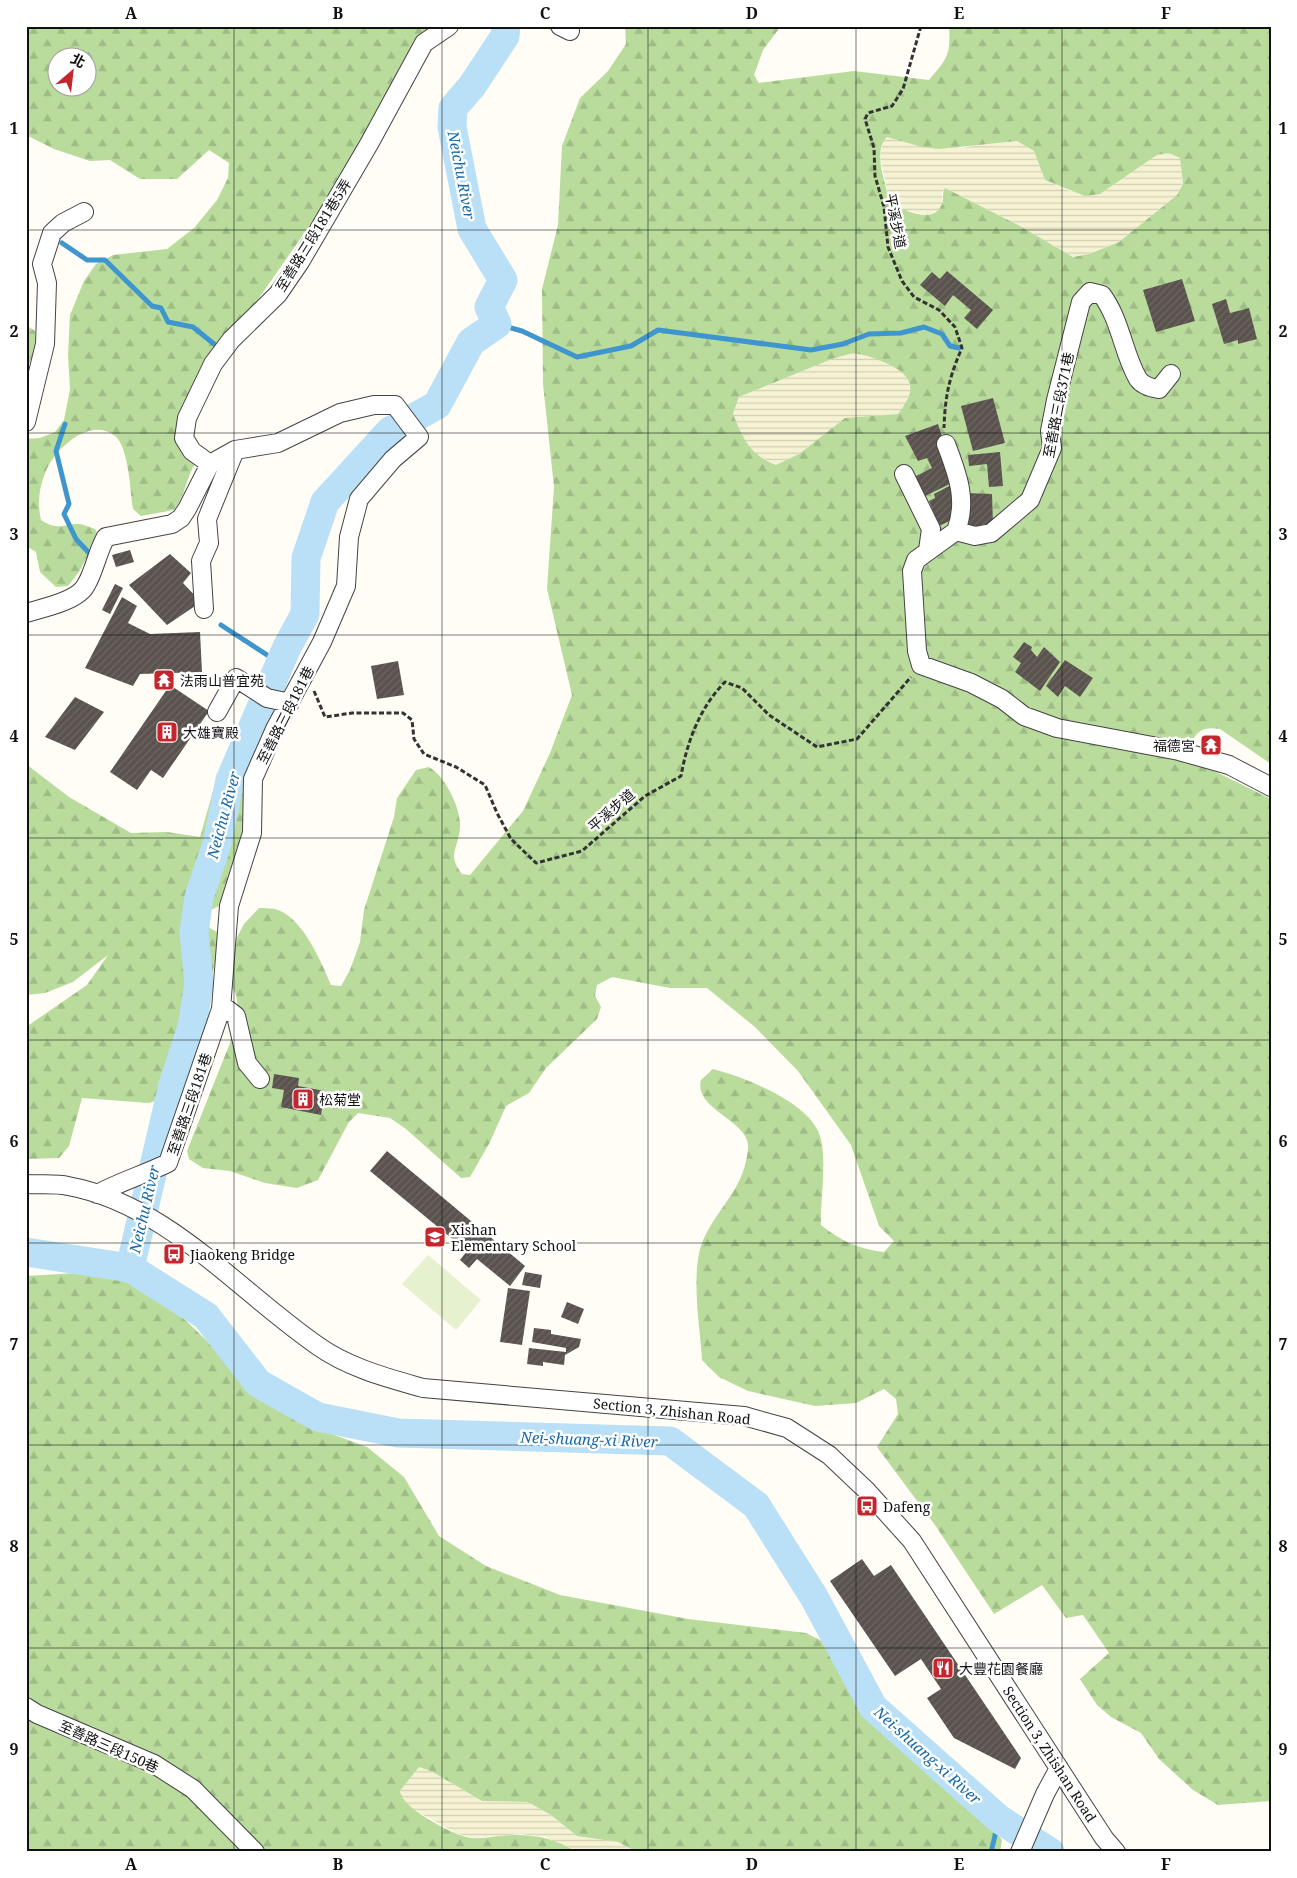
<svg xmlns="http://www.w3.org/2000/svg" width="1297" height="1878" font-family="'Noto Serif','Noto Sans TC',serif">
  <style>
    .farmland { fill: url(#farmland-rules) }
    .forest { fill: url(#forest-firs); fill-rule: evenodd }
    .pitch { fill: #e6f2cf }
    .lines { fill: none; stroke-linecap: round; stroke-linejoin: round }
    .stream { stroke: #3f96cf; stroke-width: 5 }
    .river { stroke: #b9e0f7; stroke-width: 29 }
    .building { fill: url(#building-hatch) }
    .minor-casing { stroke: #444; stroke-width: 20 }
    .path { stroke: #333; stroke-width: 3; stroke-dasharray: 5 2.5; stroke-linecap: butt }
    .minor { stroke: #fff; stroke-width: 18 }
    .grid { fill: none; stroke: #111; stroke-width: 1; stroke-opacity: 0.55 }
    .labels { text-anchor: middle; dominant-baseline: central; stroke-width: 5; stroke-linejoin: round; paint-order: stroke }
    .street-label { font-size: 14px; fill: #111; stroke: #fff }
    .poi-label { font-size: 14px; fill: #111; stroke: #fff; text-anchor: start }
    .water-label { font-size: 15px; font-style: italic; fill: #1768a6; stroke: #fff }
    .neatline { fill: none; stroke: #111; stroke-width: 2 }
    .grid-label { font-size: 16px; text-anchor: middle; font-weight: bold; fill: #111 }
  </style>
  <defs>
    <pattern id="farmland-rules" width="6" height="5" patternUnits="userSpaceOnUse" patternTransform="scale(1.25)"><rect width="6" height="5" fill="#f6f3d4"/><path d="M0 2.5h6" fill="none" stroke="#d2cfb5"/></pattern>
    <pattern id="forest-firs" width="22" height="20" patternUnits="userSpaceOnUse" patternTransform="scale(1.25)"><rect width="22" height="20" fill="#b9dc9c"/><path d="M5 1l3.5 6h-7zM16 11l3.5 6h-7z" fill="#9ebc85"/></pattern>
    <pattern id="building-hatch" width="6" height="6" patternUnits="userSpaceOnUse" patternTransform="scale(1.25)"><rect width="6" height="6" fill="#5a524d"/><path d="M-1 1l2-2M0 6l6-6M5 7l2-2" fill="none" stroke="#6d6662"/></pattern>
  </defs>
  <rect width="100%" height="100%" fill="#fffdf5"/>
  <path class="farmland" d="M887,137L962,148L980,144L1017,141L1034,151L1045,180L1070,191L1100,194L1157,155L1170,153L1180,158L1183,184L1177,195L1119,242L1089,254L1073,257L1020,226L945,188L942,193L943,204L938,211L927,215L899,209L889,201L880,156L883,141Z
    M853,353L872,356L900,370L909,378L910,391L906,403L898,414L845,418L799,454L777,465L758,456L746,444L733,415L739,397L832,359Z
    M419,1767H424L482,1801L528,1802L551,1815L577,1836L618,1842L637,1852H576L545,1837L521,1834L472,1838L456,1833L407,1806L400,1797V1791Z"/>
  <path class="forest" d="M26,26H438L402,71L315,218L247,315L179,427L196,462C186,478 185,496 174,510L141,516L133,509C130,492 129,447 115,436C90,416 55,449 46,471C39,487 37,503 41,520C60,532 62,523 80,524C85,525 90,527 95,529L99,535L79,572L68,586L56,587L40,572L36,552L26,546V439L40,438L55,432L64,420L70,389L68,355L70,315L84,281L96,264L113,255L167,249L194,228L217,200L228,178L229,163L209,150L177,179H140L110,160L90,161L54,149L26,135ZM58,58H88V88H58Z
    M625,26H781L763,50L754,75L759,83L854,71L929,80C947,59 951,55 949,26H1271V764L1220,729C1204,726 1194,731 1191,747L1200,764L1271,799V1801L1218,1805L1193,1790L1159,1759L1141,1733L1111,1717L1097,1705L1080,1679L1109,1653L1083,1615L1066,1618L1042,1585L994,1614L935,1525L877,1447L898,1414L896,1399L884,1389L856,1403L815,1406L748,1391L719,1377L702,1360C700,1325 689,1267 705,1236C721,1204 745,1187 748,1148C751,1121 693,1110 701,1080L713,1069C744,1077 806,1101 819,1133C828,1157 820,1198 821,1225C841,1241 858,1249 884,1252L894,1241L879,1226L851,1145L798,1071L755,1027L707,988H670L612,977L597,985L595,996L601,1007L597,1019L546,1068L529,1093L506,1106L490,1142L470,1177L461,1178L406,1129L390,1118L358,1113L349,1122L318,1180L297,1188L265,1183L230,1171L203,1168L189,1159L187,1151L230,1043L238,1007L236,995L228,979L234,943L244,924L259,908C264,908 270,908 275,909C302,916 321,961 331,985L341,986L350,970L360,942L364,910L394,817L397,798L416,770L429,767C445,776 461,808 460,827C459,848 446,854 462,874L470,875L523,811L550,753L572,695L547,589L554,487L543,384L542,289L558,225L562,146L580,98L608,71L626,44ZM887,137L922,147L939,149L1017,141L1034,151L1045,180L1085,196L1100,194L1157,155L1169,153L1180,158L1183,184L1177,195L1119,242L1089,254L1073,257L1020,226L945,188C941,194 945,200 941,206C932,225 900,209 889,201C886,183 872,152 887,137ZM853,353C867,355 877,359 890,365C916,378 915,392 898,414L845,418L799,454L776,465C749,454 744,440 733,414L739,397L832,359Z
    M26,325L35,331L36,344L30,363L26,365Z
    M247,728L255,734L261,745L245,831L225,903L213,909L191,908L184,913L182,920L206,926L217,932L218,946L200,1035L180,1085L164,1098L149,1103L82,1098L69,1146L59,1158L26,1159V1027L87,985L108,955L73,982L45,993L26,995V764L69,797L131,833L167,832L200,837L215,784Z
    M77,1273L121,1277L171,1306L207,1341L248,1389L296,1421L367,1447L404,1477L439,1536L486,1566L560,1595L688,1619L806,1633L826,1643L850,1693L903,1750L983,1815L1002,1840L1000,1852H637L618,1842L577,1836L551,1815L528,1802L482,1801L431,1771L419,1767L400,1791C401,1808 455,1836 471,1838C480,1839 490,1837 499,1836C527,1833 552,1836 576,1852H26V1276Z"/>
  <path class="pitch" d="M428,1255L481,1300L456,1330L402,1284Z"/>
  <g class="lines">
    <path class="stream" d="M62,243L87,260H105L152,306L161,308L168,322L193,327L214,344
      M497,324L522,331L577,357L631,346L658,330L811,350L843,344L869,334L901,333L924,327L942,334L950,346L959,348
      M65,424L56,451L69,504L64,514L76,539L91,555
      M221,625L281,664
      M991,1852L999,1819"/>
    <path class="river" d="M26,1252L130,1268L206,1316L258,1383L318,1417L398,1433L670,1441L756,1505L814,1597L873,1707L999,1819L1050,1852
      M130,1268L173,1085L192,1027L199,983L194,932L199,897L217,844L230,780L287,647L305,614L306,558L325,502L390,431L437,405L471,342L497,324L489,307L503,280L472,229L452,127L453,108L472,86L505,36L506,26"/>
  </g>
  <path class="building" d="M947,271L993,310L977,329L964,318L971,310L953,295L945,306L920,285L932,272L940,279Z
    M1182,279L1195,321L1156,332L1143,290Z
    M1226,299L1230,313L1249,308L1257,339L1238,344V340L1224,344L1212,304Z
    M993,398L1005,443L973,451L961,406Z
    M938,424L956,481L921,498L912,478L932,468L927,458L918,461L905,436Z
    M1000,452L1003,486L989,487L987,464L969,466L968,455Z
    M951,485L960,516L939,526L929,501L935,498L934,494Z
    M966,493L992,494L993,525L983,524L981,530L965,527Z
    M130,550L134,562L116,567L112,555Z
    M170,554L191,573L183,583L201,602L167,625L129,585Z
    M115,584L123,588L110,614L102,610Z
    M122,597L137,606L128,623L150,634L200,632L202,672L140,674L133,686L85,668Z
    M1024,642L1032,647L1031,650L1037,657L1044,647L1060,662L1040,691L1015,672L1021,663L1013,657Z
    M1065,660L1093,678L1080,697L1065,686L1058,697L1046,686Z
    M398,661L404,695L377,699L371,666Z
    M170,685L209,711L163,778L151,770L137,790L110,772Z
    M75,697L104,712L75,750L45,737Z
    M274,1074L299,1078L298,1086L325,1091L321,1115L281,1107L284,1090L272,1088Z
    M387,1151L525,1266L510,1286L477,1259L469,1268L460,1260L467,1251L370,1171Z
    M525,1272L542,1275L540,1288L522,1285Z
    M508,1288L530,1291L522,1345L500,1342Z
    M567,1302L584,1309L578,1324L561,1317Z
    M534,1328L551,1330V1334L581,1339L579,1347L565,1355L564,1365L543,1362V1366L527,1364L529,1348L566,1352V1348L532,1342Z
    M862,1559L874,1576L891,1565L1021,1758L1015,1769L954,1738L927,1698L941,1689L921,1659L895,1676L830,1581Z"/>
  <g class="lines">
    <g class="minor-casing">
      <path id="minor" d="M560,26L570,31
        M1171,374L1159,389C1151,388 1143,386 1138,379C1123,353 1121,321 1102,295L1090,292L1081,302L1056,400L1050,431L1052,448L1030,500L991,533L975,536L956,531L916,560L912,571L917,651L921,665L971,683L1002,699L1024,716L1057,728L1179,751L1229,765L1271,787
        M26,422L45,344L47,283L42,264L52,233L63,223L84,212
        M946,444C957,473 968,500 956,531
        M210,464L192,451L184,438L187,418L213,364L231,340L278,294L300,262L369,144L424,43L449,26
        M904,474L931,529L928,550
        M204,609L201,561L209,543L207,519L235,450
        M26,613C43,608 78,601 86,585C95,570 97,552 106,537L172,524L181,518L187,509L210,464
        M217,712L236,678L267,698L290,703
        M221,1009H227L236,1016L247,1063L260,1079
        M26,1184C40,1185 55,1183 68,1186C167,1204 238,1291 318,1346C349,1368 388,1378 423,1388L744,1416L787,1428L829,1455L866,1490L912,1541L1104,1838L1116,1852
        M97,1194C120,1182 145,1174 168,1163L221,1009L229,906L252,833L253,779L275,729L322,642L346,586L349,537L359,499L393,459L419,437L395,405H374L340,413L278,443L235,450L210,464
        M26,1707L37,1714L154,1764L193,1789L255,1852
        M1020,1852L1045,1794L1059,1768"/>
    </g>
    <path class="path" d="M921,26L903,89L892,106L868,113L865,119L874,148L875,176L884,207L888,247L902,281L914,297L939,310L955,327L962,348C949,377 945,397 944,428
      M314,691L325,717L352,713H403L412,720L414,739L424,754L456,767L485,785L497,813L511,839L536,863L582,851L645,796L681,776C687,742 700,707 725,682L742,688L769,715L817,747L857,739L911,677"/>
    <use href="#minor" class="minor"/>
  </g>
  <path class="grid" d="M234,26V1852M442,26V1852M648,26V1852M856,26V1852M1062,26V1852M26,230H1271M26,433H1271M26,635H1271M26,838H1271M26,1040H1271M26,1243H1271M26,1445H1271M26,1648H1271"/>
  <defs>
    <g id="temple-square" transform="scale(1.125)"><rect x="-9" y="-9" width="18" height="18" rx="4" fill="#c4262e" stroke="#fff"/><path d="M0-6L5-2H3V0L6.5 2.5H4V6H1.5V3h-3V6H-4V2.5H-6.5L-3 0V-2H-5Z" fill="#fff"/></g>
    <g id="building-square" transform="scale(1.125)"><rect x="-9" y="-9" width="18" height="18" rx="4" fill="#c4262e" stroke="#fff"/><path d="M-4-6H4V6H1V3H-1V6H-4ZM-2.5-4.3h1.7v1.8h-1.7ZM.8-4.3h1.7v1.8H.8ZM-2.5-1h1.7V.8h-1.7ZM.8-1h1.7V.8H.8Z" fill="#fff"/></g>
    <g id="school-square" transform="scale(1.125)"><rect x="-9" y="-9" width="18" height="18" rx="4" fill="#c4262e" stroke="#fff"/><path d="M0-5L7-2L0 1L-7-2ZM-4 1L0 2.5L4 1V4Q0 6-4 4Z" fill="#fff"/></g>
    <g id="bus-square" transform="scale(1.125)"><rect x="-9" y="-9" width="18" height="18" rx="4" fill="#c4262e" stroke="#fff"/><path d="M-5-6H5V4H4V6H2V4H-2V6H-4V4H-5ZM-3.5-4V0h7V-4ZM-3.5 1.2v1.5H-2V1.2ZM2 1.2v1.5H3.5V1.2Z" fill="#fff"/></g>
    <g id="restaurant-square" transform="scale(1.125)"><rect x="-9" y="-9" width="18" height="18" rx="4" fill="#c4262e" stroke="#fff"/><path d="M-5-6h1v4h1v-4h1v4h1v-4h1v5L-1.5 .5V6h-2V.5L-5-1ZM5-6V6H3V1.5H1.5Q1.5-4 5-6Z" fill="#fff"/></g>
  </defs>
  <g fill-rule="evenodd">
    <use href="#temple-square" x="164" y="680"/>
    <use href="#building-square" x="167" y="732"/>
    <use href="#temple-square" x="1211" y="745"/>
    <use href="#building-square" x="303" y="1099"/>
    <use href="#school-square" x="435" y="1237"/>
    <use href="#bus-square" x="174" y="1254"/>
    <use href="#bus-square" x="867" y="1506"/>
    <use href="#restaurant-square" x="943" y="1668"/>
  </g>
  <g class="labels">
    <g class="street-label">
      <text transform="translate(896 221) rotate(79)">平溪步道</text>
      <text transform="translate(313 235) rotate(-58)">至善路三段181巷5弄</text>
      <text transform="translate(1058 405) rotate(-79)">至善路三段371巷</text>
      <text transform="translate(285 715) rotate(-63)">至善路三段181巷</text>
      <text transform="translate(611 810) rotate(-41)">平溪步道</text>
      <text transform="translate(189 1104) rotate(-71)">至善路三段181巷</text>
      <text transform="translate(672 1411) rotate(6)">Section 3, Zhishan Road</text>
      <text transform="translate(109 1746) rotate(24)">至善路三段150巷</text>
      <text transform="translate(1050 1754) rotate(57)">Section 3, Zhishan Road</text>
    </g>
    <g class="poi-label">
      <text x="180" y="680">法雨山普宜苑</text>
      <text x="183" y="732">大雄寶殿</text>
      <text x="1195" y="745" text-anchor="end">福德宮</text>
      <text x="319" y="1099">松菊堂</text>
      <text x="451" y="1229">Xishan<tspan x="451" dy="16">Elementary School</tspan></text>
      <text x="190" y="1254">Jiaokeng Bridge</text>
      <text x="883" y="1506">Dafeng</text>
      <text x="959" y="1668">大豐花園餐廳</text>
    </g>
    <g class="water-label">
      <text transform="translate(462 175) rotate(79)">Neichu River</text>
      <text transform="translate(223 815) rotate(-75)">Neichu River</text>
      <text transform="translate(144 1209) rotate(-77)">Neichu River</text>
      <text transform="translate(589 1439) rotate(2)">Nei-shuang-xi River</text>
      <text transform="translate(928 1755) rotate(42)">Nei-shuang-xi River</text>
    </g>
  </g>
  <rect width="1297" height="1878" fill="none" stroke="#ffffff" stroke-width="55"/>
  <g transform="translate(72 72) rotate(28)"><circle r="24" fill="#ffffff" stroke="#a0a0a0"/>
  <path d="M0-4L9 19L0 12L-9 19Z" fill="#c4262e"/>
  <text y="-8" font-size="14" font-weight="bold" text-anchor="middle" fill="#111111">北</text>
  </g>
  <rect x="28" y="28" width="1242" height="1822" class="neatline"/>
  <g class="grid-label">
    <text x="131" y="19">A</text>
    <text x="338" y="19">B</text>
    <text x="545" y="19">C</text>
    <text x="752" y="19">D</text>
    <text x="959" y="19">E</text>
    <text x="1166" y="19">F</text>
    <text x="14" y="134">1</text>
    <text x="1283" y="134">1</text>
    <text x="14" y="337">2</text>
    <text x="1283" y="337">2</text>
    <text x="14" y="540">3</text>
    <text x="1283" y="540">3</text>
    <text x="14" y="742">4</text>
    <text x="1283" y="742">4</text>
    <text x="14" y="945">5</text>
    <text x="1283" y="945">5</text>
    <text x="14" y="1147">6</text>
    <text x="1283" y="1147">6</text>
    <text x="14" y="1350">7</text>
    <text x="1283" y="1350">7</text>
    <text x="14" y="1552">8</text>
    <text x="1283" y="1552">8</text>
    <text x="14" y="1755">9</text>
    <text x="1283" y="1755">9</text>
    <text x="131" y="1870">A</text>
    <text x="338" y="1870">B</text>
    <text x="545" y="1870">C</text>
    <text x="752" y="1870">D</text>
    <text x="959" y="1870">E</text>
    <text x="1166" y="1870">F</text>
  </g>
</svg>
